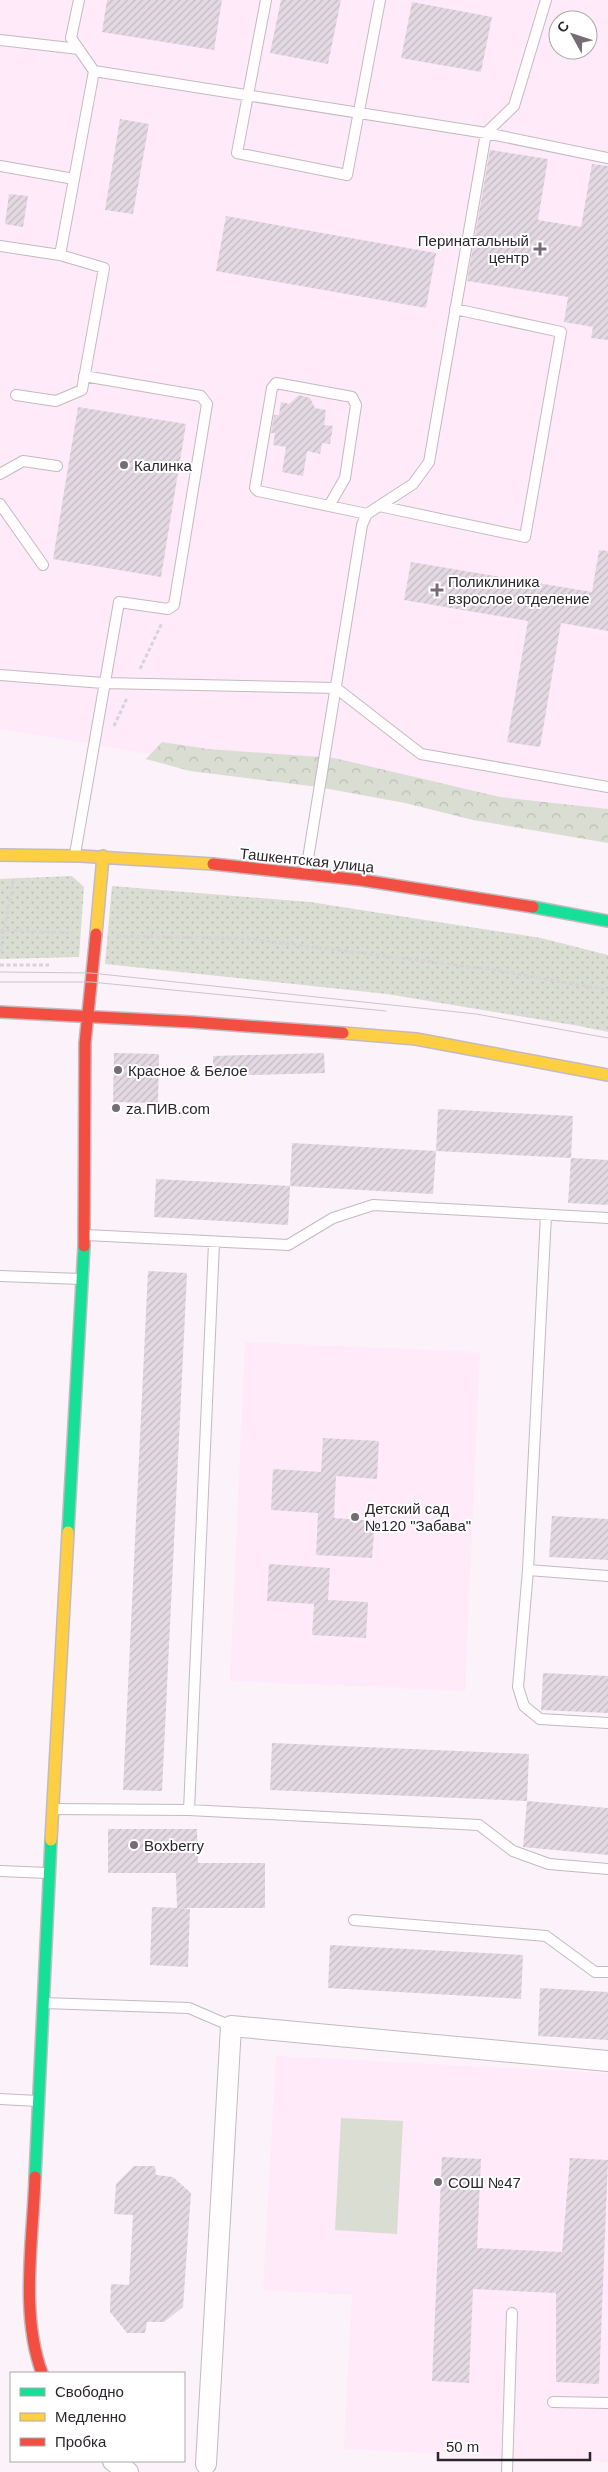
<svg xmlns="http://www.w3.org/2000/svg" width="608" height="2472" font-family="Helvetica,sans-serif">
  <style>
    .built { fill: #feeaf9; fill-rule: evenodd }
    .grass { fill: url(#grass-dots) }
    .forest { fill: url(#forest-crowns) }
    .pitch { fill: #daddd2 }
    .building { fill: url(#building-hatch) }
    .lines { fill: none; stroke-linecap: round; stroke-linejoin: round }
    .lane-casing { stroke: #c3bac0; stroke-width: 12 }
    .street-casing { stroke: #c3bac0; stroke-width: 22 }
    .fast-casing { stroke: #c3bac0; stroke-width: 14 }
    .slow-casing { stroke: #c3bac0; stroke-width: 14 }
    .jam-casing { stroke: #c3bac0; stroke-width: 14 }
    .path { stroke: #d7d4d6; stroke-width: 3; stroke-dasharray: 4 2.5; stroke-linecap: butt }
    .lane { stroke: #fffdfe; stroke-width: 10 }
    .street { stroke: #fffdfe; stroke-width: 20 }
    .fast { stroke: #16e098; stroke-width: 11 }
    .slow { stroke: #ffcf43; stroke-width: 11 }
    .jam { stroke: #f24e42; stroke-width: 11 }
    .tram { stroke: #c9c6c8; stroke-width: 1 }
    .poi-dot { fill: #756d73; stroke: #fff; stroke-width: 2 }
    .labels { text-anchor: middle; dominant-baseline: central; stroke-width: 4; stroke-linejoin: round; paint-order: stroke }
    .poi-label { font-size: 15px; fill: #2c252b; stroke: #fff; text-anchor: start }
    .street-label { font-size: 15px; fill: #2c252b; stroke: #fff }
  </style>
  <defs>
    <pattern id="grass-dots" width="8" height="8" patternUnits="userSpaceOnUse" patternTransform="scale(1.25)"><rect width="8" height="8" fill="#daddd2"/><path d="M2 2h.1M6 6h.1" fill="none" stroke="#bbbeb4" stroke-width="1.8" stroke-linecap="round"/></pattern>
    <pattern id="forest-crowns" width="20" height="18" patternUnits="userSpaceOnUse" patternTransform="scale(1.25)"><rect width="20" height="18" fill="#daddd2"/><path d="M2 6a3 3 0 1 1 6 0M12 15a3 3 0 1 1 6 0" fill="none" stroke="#bbbeb4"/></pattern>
    <pattern id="building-hatch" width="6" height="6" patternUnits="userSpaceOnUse" patternTransform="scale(1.25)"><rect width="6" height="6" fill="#e4d9e2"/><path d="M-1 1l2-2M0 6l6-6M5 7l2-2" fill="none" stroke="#c4bac2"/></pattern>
  </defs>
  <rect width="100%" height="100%" fill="#fcf2f9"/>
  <path class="built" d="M0,0H608V831L0,729ZM558,20H588V50H558Z
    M245,1342L480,1352L465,1691L230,1681Z
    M276,2056L608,2073V2462L344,2449L352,2295L263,2290Z"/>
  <path class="grass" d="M72,876L84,887L79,957L0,959V879Z
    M112,886L310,902L541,938L608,955V1032L579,1026L387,994L105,964Z"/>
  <path class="forest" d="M162,742L208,749L334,758L500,797L608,809V843L473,820L405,803L318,787L190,771L146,759Z"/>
  <path class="pitch" d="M341,2118L403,2121L397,2234L335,2230Z"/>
  <path class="building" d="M107,0H222L214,50L102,32Z
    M281,0H341L328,64L270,53Z
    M412,2L492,17L481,72L401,58Z
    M120,119L149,124L133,214L105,210Z
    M490,150L548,159L538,220L581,227L592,164L608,166V340L591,338L593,327L564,322L568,297L467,281Z
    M9,194L28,196L23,227L5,224Z
    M226,216L436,253L426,308L216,271Z
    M299,395L310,398L315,408L326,410L324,425L333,426L330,444L322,443L320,454L307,451L303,476L282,472L286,447L273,445L275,433H271L274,415H279L281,402L289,404Z
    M78,407L186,424L161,577L53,559Z
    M599,550L608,551V631L561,623L540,747L507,742L528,621L404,600L411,562L592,592Z
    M114,1053L159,1054L158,1103L113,1102Z
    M324,1053L325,1073L213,1076V1056Z
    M438,1109L573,1116L571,1158L436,1151Z
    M292,1143L436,1151L433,1194L290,1186Z
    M571,1158L608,1160V1205L568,1203Z
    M156,1179L290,1186L288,1225L154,1217Z
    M148,1271L187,1273L162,1791L123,1790Z
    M323,1438L379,1441L377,1479L336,1476L334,1518L375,1521L372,1558L316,1555L318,1513L271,1510L273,1469L321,1472Z
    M552,1516L608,1519V1560L549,1557Z
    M269,1564L330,1568L328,1600L368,1602L366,1638L312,1635L314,1604L267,1601Z
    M543,1673L608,1676V1713L541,1710Z
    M272,1743L529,1754L527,1801L270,1790Z
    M527,1801L608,1808V1855L523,1847Z
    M108,1829H197L198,1863H265V1908H180L190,1909L188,1967L150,1965L152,1907L177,1908L176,1873H108Z
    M330,1945L523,1955L521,1999L328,1988Z
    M540,1988L608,1992V2040L538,2036Z
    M442,2157L481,2159L477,2248L562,2252L570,2158L608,2160L599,2384L556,2382V2293L473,2289L469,2383L432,2381Z
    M134,2166H155L156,2175L173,2177L191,2193L183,2307L164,2322H147L145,2333H127L110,2312L111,2284L129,2285L133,2215L114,2214L116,2184Z"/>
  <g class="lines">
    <g class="lane-casing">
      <path id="lane" d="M79,0L71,38L94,71
        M266,0L237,153L347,175L380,0
        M0,40L79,49
        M0,166L74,179
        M0,246L60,255L94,71L486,133L608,158
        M16,395L56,401L82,390L104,268L60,255
        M0,474L23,461L57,466
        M0,504L43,565
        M329,506L345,478L356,405L352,397L276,383L272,388L255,488L258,491L367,514
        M379,506L525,537L561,332L455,309
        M0,675L103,683L336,688L421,754L608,787
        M75,854L119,602L168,609L174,605L207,404L201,396L84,376
        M306,871L362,525L367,514L413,484L429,462L486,133L514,106L546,0
        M546,1215L528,1570L518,1687L524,1706L540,1719L608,1723
        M86,1235L288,1245L333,1218L373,1205L608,1218
        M0,1276L81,1279
        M528,1570L608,1576
        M53,1809L189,1810L479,1825L513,1851L549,1864L608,1869
        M189,1810L214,1243
        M0,1871L48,1873
        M354,1920L546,1936L595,1972H608
        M44,2003L189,2008L231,2026
        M0,2099L38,2101
        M553,2402L608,2403
        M507,2472L512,2313"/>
    </g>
    <g class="street-casing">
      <path id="street" d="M113,2461L128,2472
        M206,2464L231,2026L608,2061"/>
    </g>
    <g class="fast-casing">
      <path id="fast" d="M533,907L608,921
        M68,1532L84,1246
        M35,2177L51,1840"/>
    </g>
    <g class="slow-casing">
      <path id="slow" d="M0,855L80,856L213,864
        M96,934L103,856
        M343,1033L416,1039L608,1075
        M51,1840L68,1532"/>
    </g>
    <g class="jam-casing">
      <path id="jam" d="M213,864L361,880L533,907
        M0,1012L192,1022L343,1033
        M84,1246L85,1043L96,934
        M35,2177C33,2239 20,2314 42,2373"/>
    </g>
    <path class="path" d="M140,669L162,623
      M114,726L127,698
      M0,930L74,933
      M117,936L250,939L488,969L608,990
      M0,953L14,877
      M0,965H49"/>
    <use href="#lane" class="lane"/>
    <use href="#street" class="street"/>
    <use href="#fast" class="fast"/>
    <use href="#slow" class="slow"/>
    <use href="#jam" class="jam"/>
    <path class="tram" d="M0,972L91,973L476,1014L608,1038
      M0,982H91L386,1011"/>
  </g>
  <g class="poi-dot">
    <path d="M537.5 241.5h5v5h5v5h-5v5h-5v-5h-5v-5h5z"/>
    <circle cx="124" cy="465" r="5"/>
    <path d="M434.5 582.5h5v5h5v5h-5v5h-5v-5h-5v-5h5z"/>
    <circle cx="118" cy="1070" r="5"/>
    <circle cx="116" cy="1108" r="5"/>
    <circle cx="355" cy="1517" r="5"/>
    <circle cx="134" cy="1845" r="5"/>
    <circle cx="438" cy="2182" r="5"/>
  </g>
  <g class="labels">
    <g class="poi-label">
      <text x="529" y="240" text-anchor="end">Перинатальный<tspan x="529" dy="17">центр</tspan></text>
      <text x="134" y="465">Калинка</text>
      <text x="448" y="581">Поликлиника<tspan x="448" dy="17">взрослое отделение</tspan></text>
      <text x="128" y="1070">Красное &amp; Белое</text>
      <text x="126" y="1108">za.ПИВ.com</text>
      <text x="365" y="1508">Детский сад<tspan x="365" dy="17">№120 "Забава"</tspan></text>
      <text x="144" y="1845">Boxberry</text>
      <text x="448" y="2182">СОШ №47</text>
    </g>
    <g class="street-label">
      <text transform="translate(307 860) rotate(6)">Ташкентская улица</text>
    </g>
  </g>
  <rect x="10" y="2372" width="175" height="90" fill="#ffffff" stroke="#aba8aa"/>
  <rect x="20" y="2388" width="25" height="8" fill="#16e098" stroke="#aba8aa"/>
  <text x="55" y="2397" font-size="15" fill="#2c252b">Свободно</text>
  <rect x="20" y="2413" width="25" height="8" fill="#ffcf43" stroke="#aba8aa"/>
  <text x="55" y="2422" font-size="15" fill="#2c252b">Медленно</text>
  <rect x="20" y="2438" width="25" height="8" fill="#f24e42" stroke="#aba8aa"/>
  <text x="55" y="2447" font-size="15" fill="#2c252b">Пробка</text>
  <g transform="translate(573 35) rotate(310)"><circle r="24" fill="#ffffff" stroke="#aba8aa"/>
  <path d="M0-4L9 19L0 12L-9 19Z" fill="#756d73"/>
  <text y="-8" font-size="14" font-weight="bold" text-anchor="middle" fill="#2c252b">С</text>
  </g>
  <path d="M438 2452v8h152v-8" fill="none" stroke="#2c252b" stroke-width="2.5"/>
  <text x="446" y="2452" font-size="15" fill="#2c252b" stroke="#ffffff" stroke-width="4" paint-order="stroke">50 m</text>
</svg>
